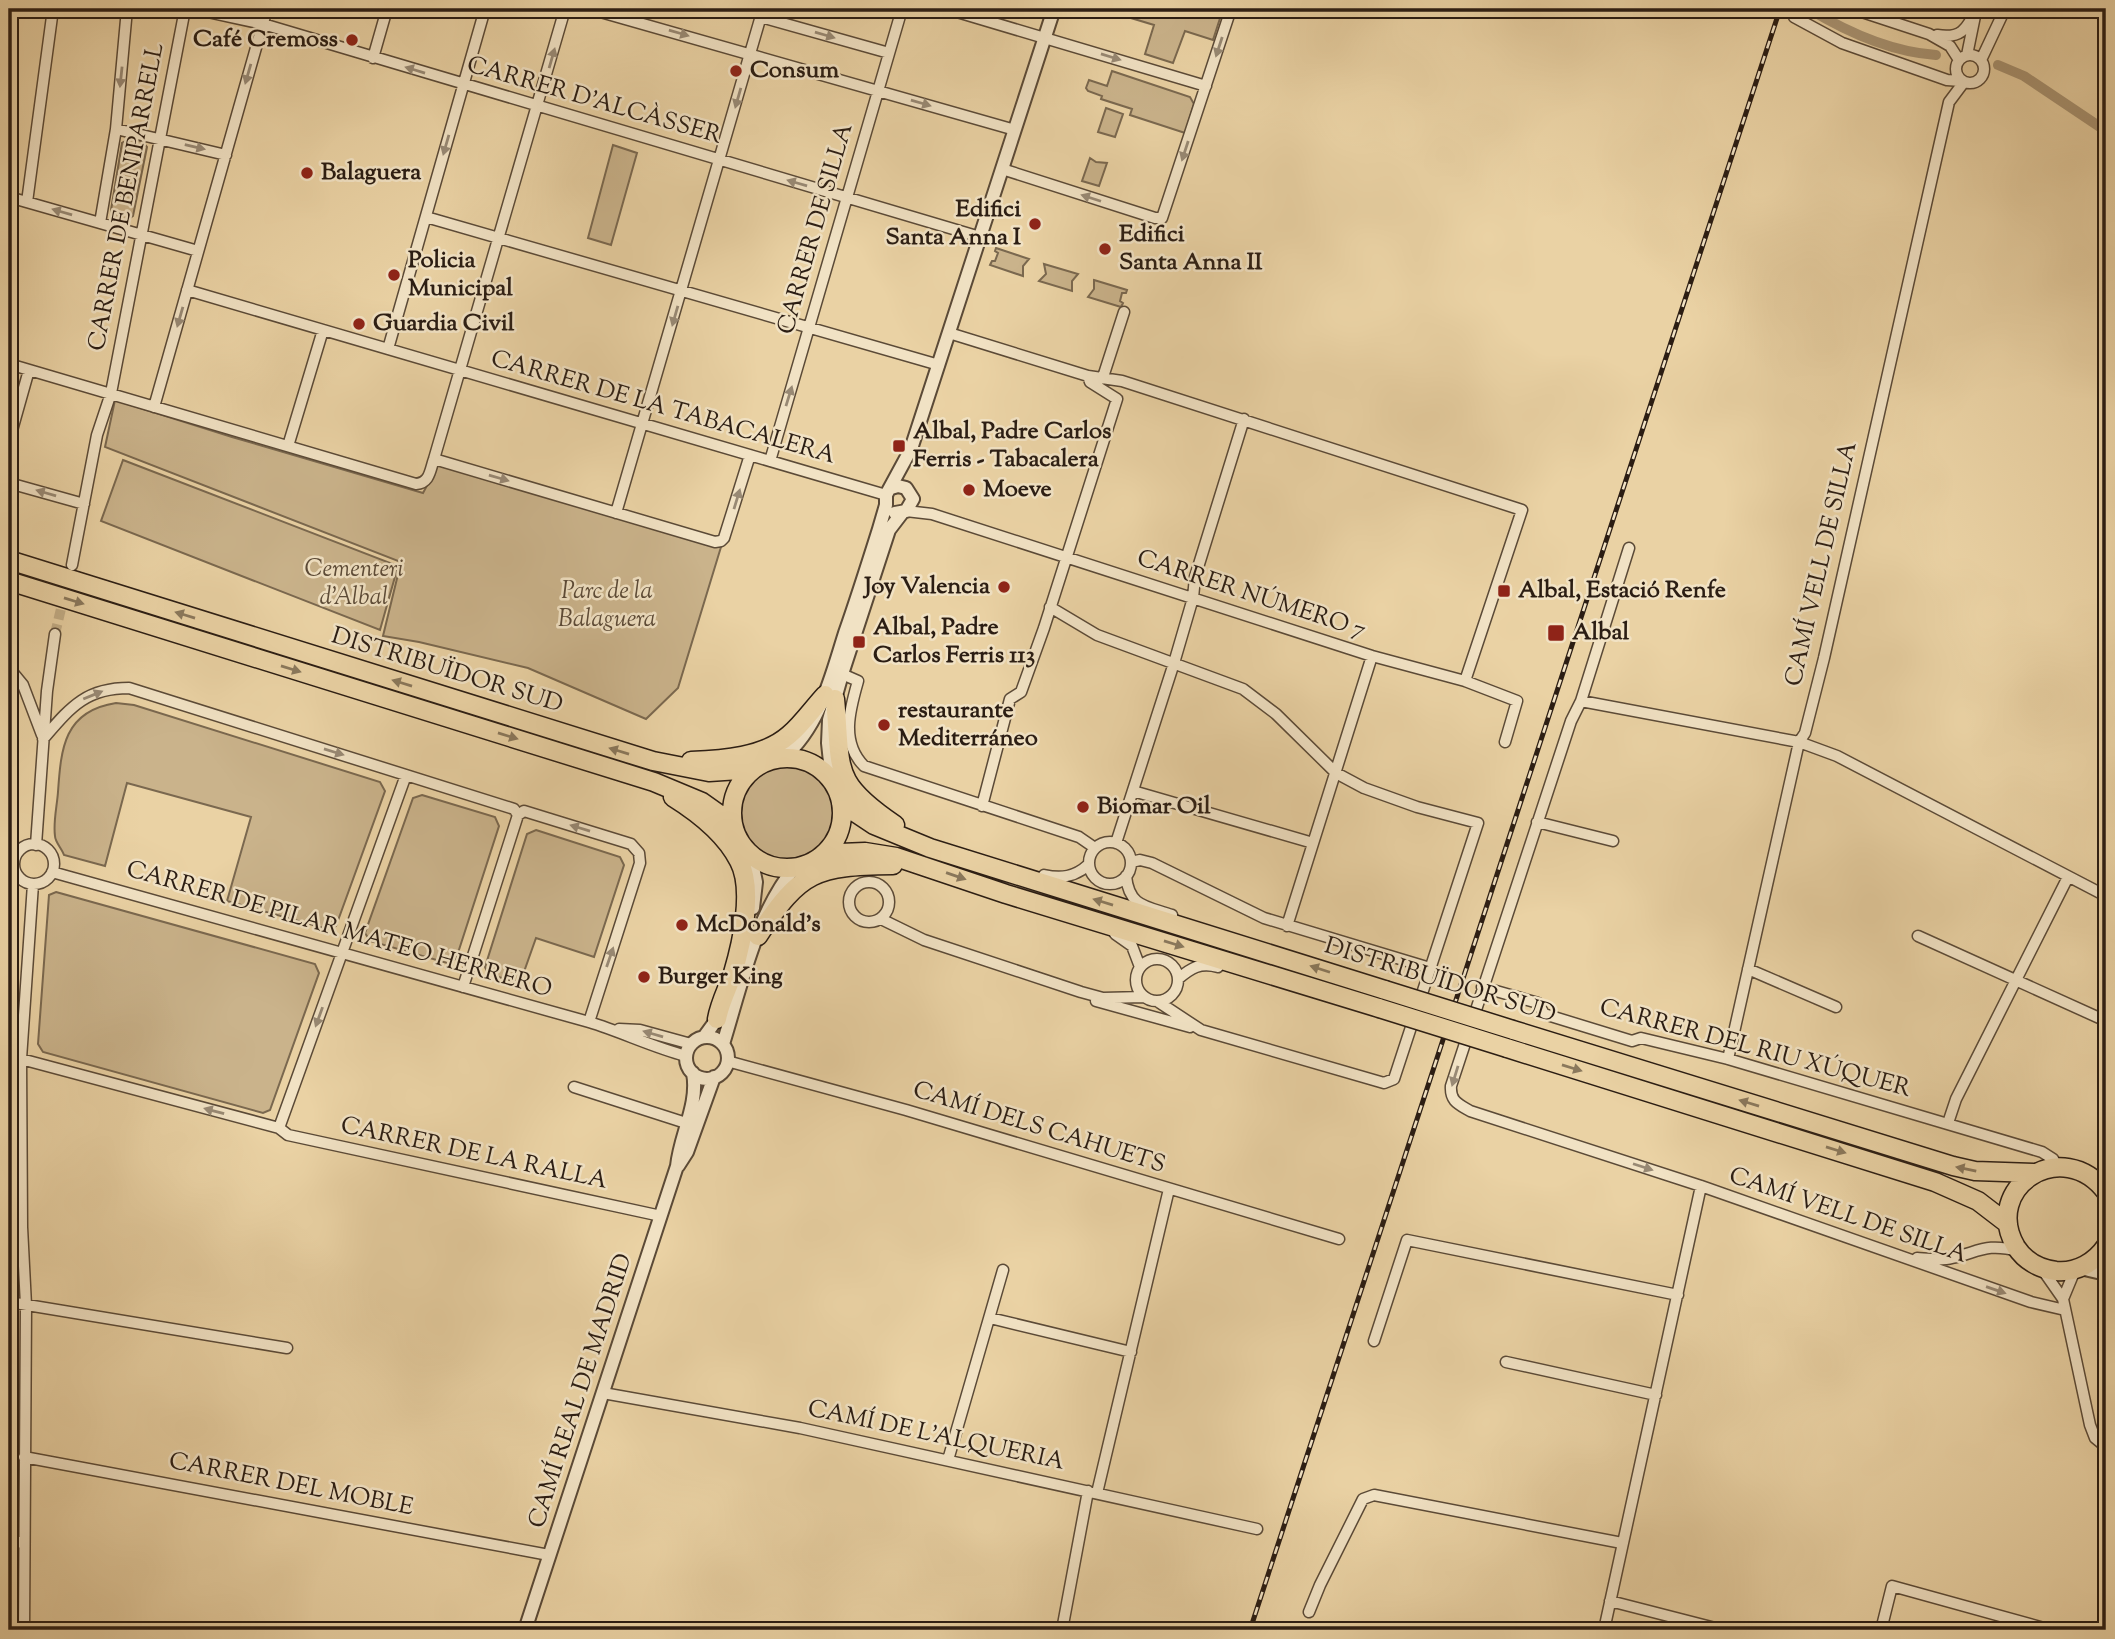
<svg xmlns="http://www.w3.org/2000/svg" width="2115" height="1639" font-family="'Sorts Mill Goudy',serif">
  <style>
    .green { fill: #cab38b; stroke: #7a684f; stroke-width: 2 }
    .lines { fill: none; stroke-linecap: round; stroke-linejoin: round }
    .canal { stroke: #a99473; stroke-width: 10 }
    .minor-tunnel { stroke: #c4ae87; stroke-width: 10; stroke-dasharray: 10 5; stroke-linecap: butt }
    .minor-casing { stroke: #5b4a37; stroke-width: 13 }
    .tertiary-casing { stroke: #5b4a37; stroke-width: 16 }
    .trunk-casing { stroke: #2b1d13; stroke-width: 21 }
    .minor { stroke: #f1e2c4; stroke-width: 10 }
    .tertiary { stroke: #f1e2c4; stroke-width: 12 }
    .trunk { stroke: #ead2a4; stroke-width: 18 }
    .rail-casing { stroke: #2b1d13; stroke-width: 5 }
    .rail { stroke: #f1e2c4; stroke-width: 2.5; stroke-dasharray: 8; stroke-linecap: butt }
    .trunk-bridge-casing { stroke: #2b1d13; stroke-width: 21; stroke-linecap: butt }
    .trunk-bridge { stroke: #ead2a4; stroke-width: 18 }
    .oneway { fill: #988974 }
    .oneway2 { fill: #8a785c }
    .poi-dot { fill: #8f2418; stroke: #f1e2c4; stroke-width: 2.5 }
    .labels { text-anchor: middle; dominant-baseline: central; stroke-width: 5; stroke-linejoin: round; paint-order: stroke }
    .poi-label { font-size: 24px; font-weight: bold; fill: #2b1d13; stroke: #f1e2c4; text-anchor: start }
    .street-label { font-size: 24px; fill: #2b1d13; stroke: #f1e2c4 }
    .park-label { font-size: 24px; font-style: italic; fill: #5b4a37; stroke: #f1e2c4 }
  </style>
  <rect width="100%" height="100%" fill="#ead2a4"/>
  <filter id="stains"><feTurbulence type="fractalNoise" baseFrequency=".00286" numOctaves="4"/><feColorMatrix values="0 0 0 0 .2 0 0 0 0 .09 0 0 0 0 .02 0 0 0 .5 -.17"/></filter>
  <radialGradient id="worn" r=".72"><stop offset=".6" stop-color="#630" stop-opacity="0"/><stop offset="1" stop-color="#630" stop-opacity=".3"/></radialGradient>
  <path class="green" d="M1112,9H1223L1213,40L1185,31L1173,63L1145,54L1154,25L1111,12Z
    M1112,71L1190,97L1194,104L1185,133L1130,115L1132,109L1101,99L1102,96L1088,91L1086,88L1089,80L1107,86Z
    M1106,108L1123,114L1115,137L1098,132Z
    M129,139L142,141L147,147L133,216L126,221L113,218L111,210L122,143Z
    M613,145L637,153L611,245L588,238Z
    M1090,158L1096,162L1107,163L1099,186L1082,181Z
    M996,248L1029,259L1023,266V276L990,265L992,261H995L998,253L995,251Z
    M1044,264L1078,274L1072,281V291L1039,281L1046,274Z
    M1094,280L1127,290L1126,293H1122L1120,301L1123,303L1121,307L1088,297L1094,289Z
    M115,400L232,437L423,493L438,465L721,547L678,688L646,719L528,668L419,642L383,636L401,562L105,447Z
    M123,460L398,566L380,630L101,521Z
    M116,703L134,705L380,782L385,791L336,926L327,929L227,901L251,817L127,783L105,866L64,855C62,849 55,842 55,836C53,822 57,806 58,792C61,748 64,711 116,703Z
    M740 812a47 47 0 1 1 94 0a47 47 0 1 1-94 0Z
    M422,795L495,817L499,826L456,959L447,963L370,941L365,933L413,798Z
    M536,830L620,857L624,865L594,957L536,938L520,983L488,974L485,967L527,834Z
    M56,892L315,964L319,973L270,1110L263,1113L43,1052L38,1044L49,895Z"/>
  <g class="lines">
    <path class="canal" d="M1809,9C1847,32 1892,52 1936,55
      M1998,65L2024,76L2106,131"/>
    <path class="minor-tunnel" d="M1781,9L1794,17
      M55,634L69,575"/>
    <g class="minor-casing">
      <path id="minor" d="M194,9L263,24L980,237
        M590,9L1015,130
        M947,9L1206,86
        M1853,9L1929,34L1950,46L1959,60
        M761,17L889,53
        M1794,17L1842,43L1947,80L1961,81
        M1937,35C1960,39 1967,30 1976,9
        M1956 69a14 14 0 1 1 28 0a14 14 0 1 1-28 0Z
        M1967,55L1975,16
        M373,58L387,9
        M1981,60L2005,9
        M116,129L226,155
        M1002,169L1155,218H1162L1231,9
        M9,197L198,251
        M27,202L53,9
        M426,217L939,365
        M100,223L116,129L127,9
        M187,290L886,495
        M949,333L1088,376L1122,381L1522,510L1465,681
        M388,349L485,9
        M9,364L416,484C430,483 430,470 434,459L565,9
        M1103,377L1124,312
        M154,407L267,9
        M9,441L29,370
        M288,446L323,330
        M434,459L715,542L721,541L724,538L750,455
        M770,461L902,9
        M9,483L84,504
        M906,511L932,514L1372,656L1465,681L1517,701L1505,742
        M616,513L763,9
        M1629,548L1581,701L1571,721L1451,1086C1450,1101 1458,1104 1470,1111L1701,1186L2031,1302L2065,1310
        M72,565L97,435L111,393L185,9
        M1050,607L1097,635L1243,689L1276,714L1336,773L1364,788L1417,807L1478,823L1394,1079L1384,1083L1201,1030L1157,1001
        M9,668L23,685L42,735
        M842,674L858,681C850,709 840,742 864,766L1079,837L1095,848
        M1581,701L1799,742L1837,756L2106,896
        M43,739C70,708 85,688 129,688L514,809L518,815
        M1133,791L1313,843
        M982,806L1010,699L1021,692L1044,628L1117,399L1090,382L1088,376
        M518,815L524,811L631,844L639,853L640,863L589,1022
        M1537,822L1613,841
        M1089 863a21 21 0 1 1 42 0a21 21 0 1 1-42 0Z
        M1116,843L1174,663L1193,598L1195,577L1244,419
        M14 864a20 20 0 1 1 40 0a20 20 0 1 1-40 0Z
        M36,845L47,691L55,634
        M1131,862L1140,860L1152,863L1264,918L1430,968
        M52,872L589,1022C622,1032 652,1047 686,1056
        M1044,875C1061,879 1075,877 1088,865
        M1126,876C1129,907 1146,906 1172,915
        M849 902a20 20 0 1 1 40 0a20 20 0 1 1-40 0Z
        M881,919L924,940L1081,992L1103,998L1144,997
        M1287,926L1372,656
        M1115,934L1132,946L1140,967
        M1918,936L2106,1021
        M1136 980a21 21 0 1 1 42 0a21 21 0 1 1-42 0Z
        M1748,969L1836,1007
        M1178,979C1191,968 1200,962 1218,967
        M463,987L518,815
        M1482,987L1538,1003L1544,1014L1632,1041L1641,1038L1728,1059L2042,1152L2053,1159L2057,1166
        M1096,1001L1190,1027
        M619,1029L640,1030L691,1044
        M21,1059L279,1128L288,1135L661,1216
        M1728,1059L1795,760L1799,742L1805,733L1824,658L1949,102L1964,82
        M727,1061L906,1110L1339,1239
        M574,1087L686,1123
        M1948,1123L1956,1099L2068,877
        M279,1128L406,775
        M1917,1258C1929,1259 1941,1261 1952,1258C1981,1251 1986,1243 2019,1251
        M2042,1269L2063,1299L2075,1270
        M2063,1299L2090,1425L2095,1438L2106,1447
        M9,1302L287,1348
        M990,1318L1131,1352
        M1374,1341L1407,1240L1678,1295
        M1506,1362L1656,1395
        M603,1393L800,1428L1257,1529
        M24,1457L549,1555
        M948,1460L1003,1270
        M1097,1493L1169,1189
        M9,1541L23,1543
        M1610,1601L1723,1630
        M1309,1612L1320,1585L1363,1499L1374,1495L1622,1543
        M24,1630L26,1305L22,1227L21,1059L33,884
        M1062,1630L1088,1491
        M1604,1630L1701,1186
        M1881,1630L1892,1586L2051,1630"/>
    </g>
    <g class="tertiary-casing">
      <path id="tertiary" d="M891,488L898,486L906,488L913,499L906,511L895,513
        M783,758C820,726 831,677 845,633C857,599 868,564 879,529L886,505V495L911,449L1054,9
        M832,781L828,743L829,720L842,674L889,530L902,513
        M750,853L756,882L753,908
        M704,1037L720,1015
        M686 1058a21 21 0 1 1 42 0a21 21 0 1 1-42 0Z
        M723,1044C741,986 756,914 795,867
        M678,1166L687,1152L714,1077
        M2080,1268L2106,1274
        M525,1630L677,1166C680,1135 699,1104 693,1073"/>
    </g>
    <g class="trunk-casing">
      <path id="trunk" d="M9,560L653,761L709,772L754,769
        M9,581L654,782L702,802L733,824
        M835,699C842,770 830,781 895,825
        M732 813a55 55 0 1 1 110 0a55 55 0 1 1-110 0Z
        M691,761C723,760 764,757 789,735C802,724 813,708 825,695
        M673,797C697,812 726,835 739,861C754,889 742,943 733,973C728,988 720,1002 717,1019
        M841,803L874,825L930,848L1385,990
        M819,858L840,853L865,852L896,857L1006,894L1379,1008
        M758,936C801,870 816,866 893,865
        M1513,1030L1953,1166L1975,1171L2034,1173
        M1507,1048L1935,1182L1978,1201L2008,1224
        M2106,1192C2063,1135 1981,1187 2016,1247C2025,1261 2040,1269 2056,1271C2077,1273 2095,1262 2106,1246"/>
    </g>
    <use href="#minor" class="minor"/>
    <use href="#tertiary" class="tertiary"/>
    <use href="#trunk" class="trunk"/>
    <g class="rail-casing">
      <path id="rail" d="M1250,1630L1780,9"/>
    </g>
    <use href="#rail" class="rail"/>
    <g class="trunk-bridge-casing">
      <path id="trunk-bridge" d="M1385,990L1513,1030
        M1379,1008L1507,1048"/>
    </g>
    <use href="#trunk-bridge" class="trunk-bridge"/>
  </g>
  <defs><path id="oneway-solid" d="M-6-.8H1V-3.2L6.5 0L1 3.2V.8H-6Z" transform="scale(1.75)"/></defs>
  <g class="oneway">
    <use href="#oneway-solid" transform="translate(679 33) rotate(16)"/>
    <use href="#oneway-solid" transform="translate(825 35) rotate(16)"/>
    <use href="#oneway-solid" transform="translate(1219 47) rotate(108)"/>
    <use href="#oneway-solid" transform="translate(1111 57) rotate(17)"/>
    <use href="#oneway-solid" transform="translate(552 58) rotate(-74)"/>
    <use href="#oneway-solid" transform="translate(415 70) rotate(-163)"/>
    <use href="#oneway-solid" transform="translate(248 74) rotate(106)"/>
    <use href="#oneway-solid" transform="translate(121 77) rotate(96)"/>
    <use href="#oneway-solid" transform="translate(738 98) rotate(106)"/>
    <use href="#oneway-solid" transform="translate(921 103) rotate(16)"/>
    <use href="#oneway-solid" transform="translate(446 145) rotate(106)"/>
    <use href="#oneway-solid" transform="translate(195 147) rotate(13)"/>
    <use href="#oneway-solid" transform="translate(1185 151) rotate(108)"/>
    <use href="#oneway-solid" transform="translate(797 183) rotate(-164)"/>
    <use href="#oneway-solid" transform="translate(1091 198) rotate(-162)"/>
    <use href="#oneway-solid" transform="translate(62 212) rotate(-164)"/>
    <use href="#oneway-solid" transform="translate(675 316) rotate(106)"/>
    <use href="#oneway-solid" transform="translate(180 317) rotate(106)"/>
    <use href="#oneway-solid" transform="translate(789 396) rotate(-73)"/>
    <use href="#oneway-solid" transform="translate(499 478) rotate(16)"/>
    <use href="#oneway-solid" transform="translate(46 493) rotate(-164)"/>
    <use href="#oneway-solid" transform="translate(737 499) rotate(-73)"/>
    <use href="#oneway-solid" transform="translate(93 695) rotate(-22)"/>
    <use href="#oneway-solid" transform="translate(334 752) rotate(17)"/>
    <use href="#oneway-solid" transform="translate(580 828) rotate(-163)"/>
    <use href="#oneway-solid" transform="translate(610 957) rotate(-71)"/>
    <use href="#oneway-solid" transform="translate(319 1017) rotate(110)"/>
    <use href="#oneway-solid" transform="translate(653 1034) rotate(-164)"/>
    <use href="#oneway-solid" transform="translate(1455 1076) rotate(107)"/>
    <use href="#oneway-solid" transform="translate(214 1111) rotate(-165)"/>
    <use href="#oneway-solid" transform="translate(1643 1167) rotate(18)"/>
    <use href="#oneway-solid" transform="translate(1996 1290) rotate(19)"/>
  </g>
  <g class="oneway2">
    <use href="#oneway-solid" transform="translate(74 601) rotate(17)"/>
    <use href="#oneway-solid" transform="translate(185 615) rotate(-163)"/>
    <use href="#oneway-solid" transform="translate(291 669) rotate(17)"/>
    <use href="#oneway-solid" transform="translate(402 683) rotate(-163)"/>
    <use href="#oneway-solid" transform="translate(508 736) rotate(17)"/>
    <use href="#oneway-solid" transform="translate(619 751) rotate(-163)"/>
    <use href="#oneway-solid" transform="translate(956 876) rotate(19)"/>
    <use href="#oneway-solid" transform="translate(1103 902) rotate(-163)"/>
    <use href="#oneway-solid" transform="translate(1174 944) rotate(17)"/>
    <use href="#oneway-solid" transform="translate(1320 969) rotate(-162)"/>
    <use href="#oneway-solid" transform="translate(1572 1068) rotate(17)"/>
    <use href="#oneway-solid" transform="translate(1749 1103) rotate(-163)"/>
    <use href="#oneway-solid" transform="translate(1836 1150) rotate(17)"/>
    <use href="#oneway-solid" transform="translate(1966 1169) rotate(-168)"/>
  </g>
  <g class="poi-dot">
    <circle cx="352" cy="40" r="7"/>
    <circle cx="736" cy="71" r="7"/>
    <circle cx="307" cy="173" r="7"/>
    <circle cx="1035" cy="224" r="7"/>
    <circle cx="1105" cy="249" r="7"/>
    <circle cx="394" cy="275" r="7"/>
    <circle cx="359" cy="324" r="7"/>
    <rect x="892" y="439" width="14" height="14" rx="3.5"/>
    <circle cx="969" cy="490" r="7"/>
    <circle cx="1004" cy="587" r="7"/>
    <rect x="1497" y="584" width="14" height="14" rx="3.5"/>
    <rect x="1547" y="624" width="18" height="18" rx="3.5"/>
    <rect x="852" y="635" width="14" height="14" rx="3.5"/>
    <circle cx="884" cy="725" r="7"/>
    <circle cx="1083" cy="807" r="7"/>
    <circle cx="682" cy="925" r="7"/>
    <circle cx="644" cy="977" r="7"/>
  </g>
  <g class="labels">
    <g class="poi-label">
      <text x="338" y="40" text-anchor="end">Café Cremoss</text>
      <text x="750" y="71">Consum</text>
      <text x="321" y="173">Balaguera</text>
      <text x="1021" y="210" text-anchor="end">Edifici<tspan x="1021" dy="28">Santa Anna I</tspan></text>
      <text x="1119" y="235">Edifici<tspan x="1119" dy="28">Santa Anna II</tspan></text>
      <text x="408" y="261">Policia<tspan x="408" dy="28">Municipal</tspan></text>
      <text x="373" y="324">Guardia Civil</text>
      <text x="913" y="432">Albal, Padre Carlos<tspan x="913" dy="28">Ferris - Tabacalera</tspan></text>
      <text x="983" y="490">Moeve</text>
      <text x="990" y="587" text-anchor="end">Joy Valencia</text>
      <text x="1518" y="591">Albal, Estació Renfe</text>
      <text x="873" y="628">Albal, Padre<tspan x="873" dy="28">Carlos Ferris 113</tspan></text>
      <text x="1572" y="633">Albal</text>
      <text x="898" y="711">restaurante<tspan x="898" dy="28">Mediterráneo</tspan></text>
      <text x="1097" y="807">Biomar Oil</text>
      <text x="696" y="925">McDonald's</text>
      <text x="658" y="977">Burger King</text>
    </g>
    <g class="street-label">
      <text transform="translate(594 101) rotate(16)">CARRER D'ALCÀSSER</text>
      <text transform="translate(127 197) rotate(-79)">CARRER DE BENIPARRELL</text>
      <text transform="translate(816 229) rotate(-74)">CARRER DE SILLA</text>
      <text transform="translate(663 408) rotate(16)">CARRER DE LA TABACALERA</text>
      <text transform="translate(1822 564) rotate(-77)">CAMÍ VELL DE SILLA</text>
      <text transform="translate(1251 595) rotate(18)">CARRER NÚMERO 7</text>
      <text transform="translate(447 671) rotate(17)">DISTRIBUÏDOR SUD</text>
      <text transform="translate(339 930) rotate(16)">CARRER DE PILAR MATEO HERRERO</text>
      <text transform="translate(1440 981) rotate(17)">DISTRIBUÏDOR SUD</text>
      <text transform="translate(1755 1049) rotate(15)">CARRER DEL RIU XÚQUER</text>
      <text transform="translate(1039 1128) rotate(17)">CAMÍ DELS CAHUETS</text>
      <text transform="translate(474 1154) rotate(12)">CARRER DE LA RALLA</text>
      <text transform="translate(1848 1216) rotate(19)">CAMÍ VELL DE SILLA</text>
      <text transform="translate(581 1391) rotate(-72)">CAMÍ REAL DE MADRID</text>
      <text transform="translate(936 1436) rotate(12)">CAMÍ DE L'ALQUERIA</text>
      <text transform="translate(291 1485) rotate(11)">CARRER DEL MOBLE</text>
    </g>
    <g class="park-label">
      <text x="354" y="570">Cementeri<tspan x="354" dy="28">d'Albal</tspan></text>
      <text x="607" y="592">Parc de la<tspan x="607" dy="28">Balaguera</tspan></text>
    </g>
  </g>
  <rect width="2115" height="1639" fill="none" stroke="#ead2a4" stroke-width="35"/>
  <rect x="10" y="10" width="2094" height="1618" fill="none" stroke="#2b1d13" stroke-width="3.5"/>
  <rect x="18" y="18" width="2080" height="1604" fill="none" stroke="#2b1d13" stroke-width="2"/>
  <rect width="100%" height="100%" filter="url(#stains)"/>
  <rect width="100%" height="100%" fill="url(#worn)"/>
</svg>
